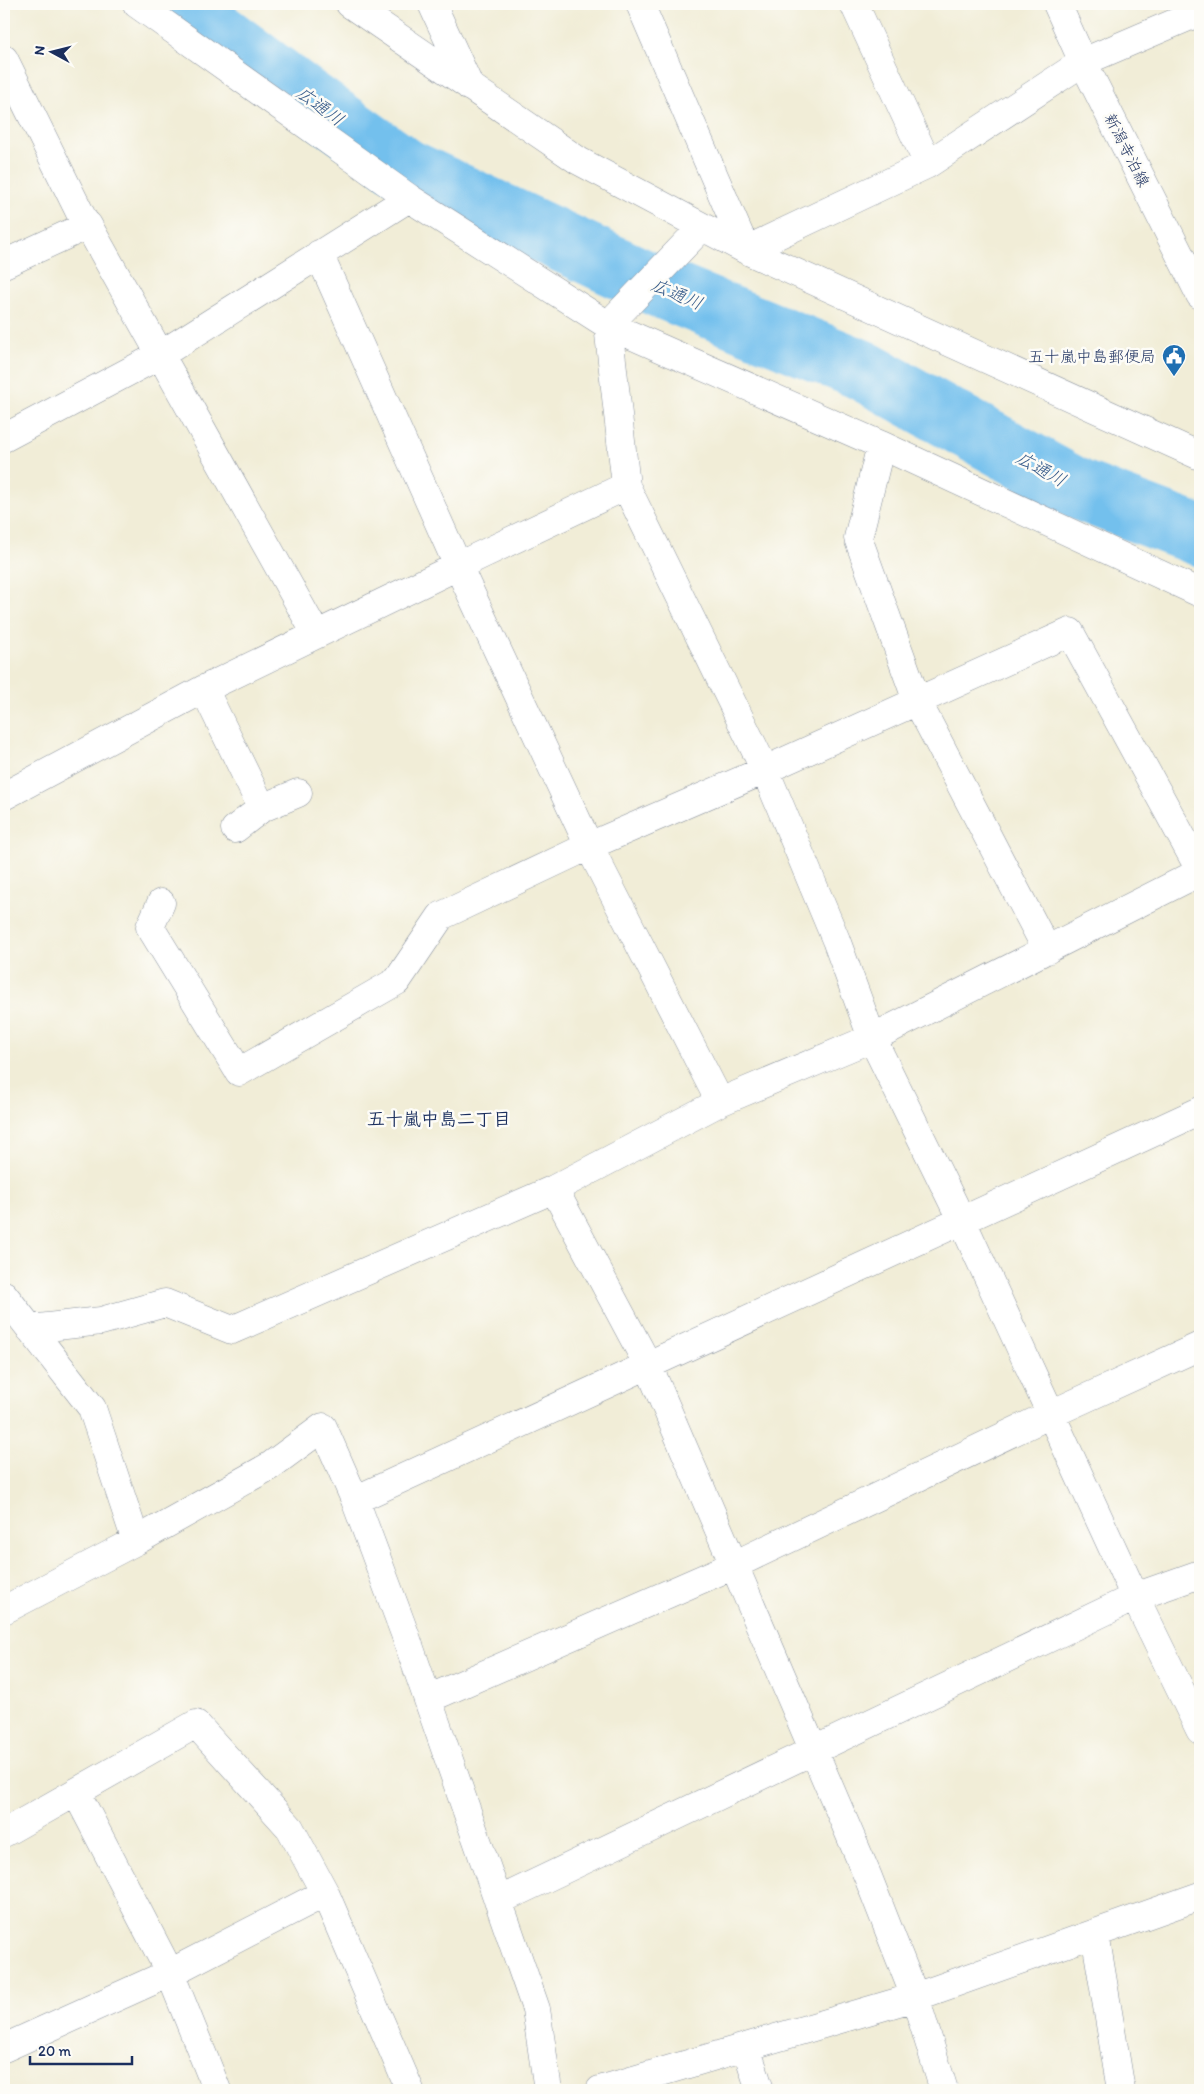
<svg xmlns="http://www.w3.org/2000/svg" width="1204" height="2094" font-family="Itim,'Klee One',sans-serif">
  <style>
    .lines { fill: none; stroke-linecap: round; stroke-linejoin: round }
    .river { stroke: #73c0ed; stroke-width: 61 }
    .minor-casing { stroke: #868e9a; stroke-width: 29 }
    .major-casing { stroke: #868e9a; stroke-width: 29 }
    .minor { stroke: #fff; stroke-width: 28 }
    .major { stroke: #fff; stroke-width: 28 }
    .labels { text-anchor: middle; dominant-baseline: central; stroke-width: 5; stroke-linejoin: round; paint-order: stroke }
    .street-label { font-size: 16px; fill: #1b2f5e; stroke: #fdfcf7 }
    .poi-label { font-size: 16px; fill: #1b2f5e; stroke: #fdfcf7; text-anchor: end }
    .water-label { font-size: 18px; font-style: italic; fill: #355a89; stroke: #fdfcf7 }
    .neighbourhood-label { font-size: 18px; font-weight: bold; fill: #1b2f5e; stroke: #fdfcf7 }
  </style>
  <rect width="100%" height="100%" fill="#fdfcf7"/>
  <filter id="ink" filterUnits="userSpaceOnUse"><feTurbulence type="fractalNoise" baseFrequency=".02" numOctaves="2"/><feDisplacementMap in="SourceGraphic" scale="10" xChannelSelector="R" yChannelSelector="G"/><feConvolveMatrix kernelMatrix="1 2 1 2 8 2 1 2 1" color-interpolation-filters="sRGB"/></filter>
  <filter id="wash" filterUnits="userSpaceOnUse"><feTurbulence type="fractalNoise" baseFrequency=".0096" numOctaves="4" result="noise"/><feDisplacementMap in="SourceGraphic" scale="20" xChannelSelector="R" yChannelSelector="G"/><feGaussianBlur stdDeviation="1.12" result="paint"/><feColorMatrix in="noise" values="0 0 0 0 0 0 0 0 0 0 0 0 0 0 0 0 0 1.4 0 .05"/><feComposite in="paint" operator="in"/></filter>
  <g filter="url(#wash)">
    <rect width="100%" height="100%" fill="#f1edd7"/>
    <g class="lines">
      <path class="river" d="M180,4L307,99L406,169L661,288L860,369L1079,490L1200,536"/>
    </g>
  </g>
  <g filter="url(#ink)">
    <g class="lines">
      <g class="minor-casing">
        <path id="minor" d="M137,4L409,198L608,325L626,486L765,770L836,940L872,1038L963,1223L1135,1597L1200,1730
          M350,4L579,161L746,250L928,164L1083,62L1200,12
          M432,4L470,87
          M640,4L746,250L1200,456
          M854,4L928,164
          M4,59L86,225
          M702,227L608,325L881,445L858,538L917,701L1047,950
          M319,254L458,566L626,486
          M4,264L88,225L316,634
          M4,438L160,355L409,198
          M881,445L1200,593
          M298,793L262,808L204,689L458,566L589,846L765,770L1070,632L1200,870
          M4,796L204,689
          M235,829L262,808
          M161,903L150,927L239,1072L397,981L441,916L589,846L720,1102L554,1189L648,1365L868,1877L915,1997L944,2090
          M720,1102L872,1038L1200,872
          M4,1295L92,1408L136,1541
          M30,1329L101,1321L165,1303L232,1330L554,1189
          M355,1500C636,1370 919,1243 1200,1111
          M4,1610L136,1541L270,1466L323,1427L355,1500L405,1634L536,2009L548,2090
          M428,1699L734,1565L1051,1414L1200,1346
          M4,1833L196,1724L290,1828L325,1893L170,1973L76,1792
          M325,1893L410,2090
          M498,1901L1135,1597L1200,1574
          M1095,1934L1121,2090
          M746,2047L760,2090
          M4,2048L170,1973L217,2090
          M600,2090L915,1997L1200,1896"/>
      </g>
      <g class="major-casing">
        <path id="major" d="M1057,4L1083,62L1200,295"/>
      </g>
      <use href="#minor" class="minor"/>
      <use href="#major" class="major"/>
    </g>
  </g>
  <defs>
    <g id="civic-pin" transform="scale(1.25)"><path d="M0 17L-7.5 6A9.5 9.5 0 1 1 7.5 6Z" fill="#1f6fb2" stroke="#fdfcf7"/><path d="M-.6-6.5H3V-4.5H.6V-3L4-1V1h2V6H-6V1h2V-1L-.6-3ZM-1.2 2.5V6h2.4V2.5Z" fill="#fff"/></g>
  </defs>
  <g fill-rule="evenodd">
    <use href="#civic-pin" x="1174" y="356"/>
  </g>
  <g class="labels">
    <g class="street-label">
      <text transform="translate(1127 150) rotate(63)">新潟寺泊線</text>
    </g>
    <g class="poi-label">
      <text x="1156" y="356">五十嵐中島郵便局</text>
    </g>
    <g class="water-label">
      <text transform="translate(320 106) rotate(36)">広通川</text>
      <text transform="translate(677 294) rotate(23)">広通川</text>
      <text transform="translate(1041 469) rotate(29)">広通川</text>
    </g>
    <g class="neighbourhood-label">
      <text x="439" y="1119">五十嵐中島二丁目</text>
    </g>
  </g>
  <rect width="1204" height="2094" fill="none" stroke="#fdfcf7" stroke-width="20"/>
  <g transform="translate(52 52) rotate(277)" stroke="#fdfcf7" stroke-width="4" paint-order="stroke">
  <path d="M0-4L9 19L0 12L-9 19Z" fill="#1b2f5e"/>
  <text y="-8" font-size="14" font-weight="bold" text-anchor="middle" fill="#1b2f5e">N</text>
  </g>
  <path d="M30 2056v8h102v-8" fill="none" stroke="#1b2f5e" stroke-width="2.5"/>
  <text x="38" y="2056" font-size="15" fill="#1b2f5e" stroke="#fdfcf7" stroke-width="4" paint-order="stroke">20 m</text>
</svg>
